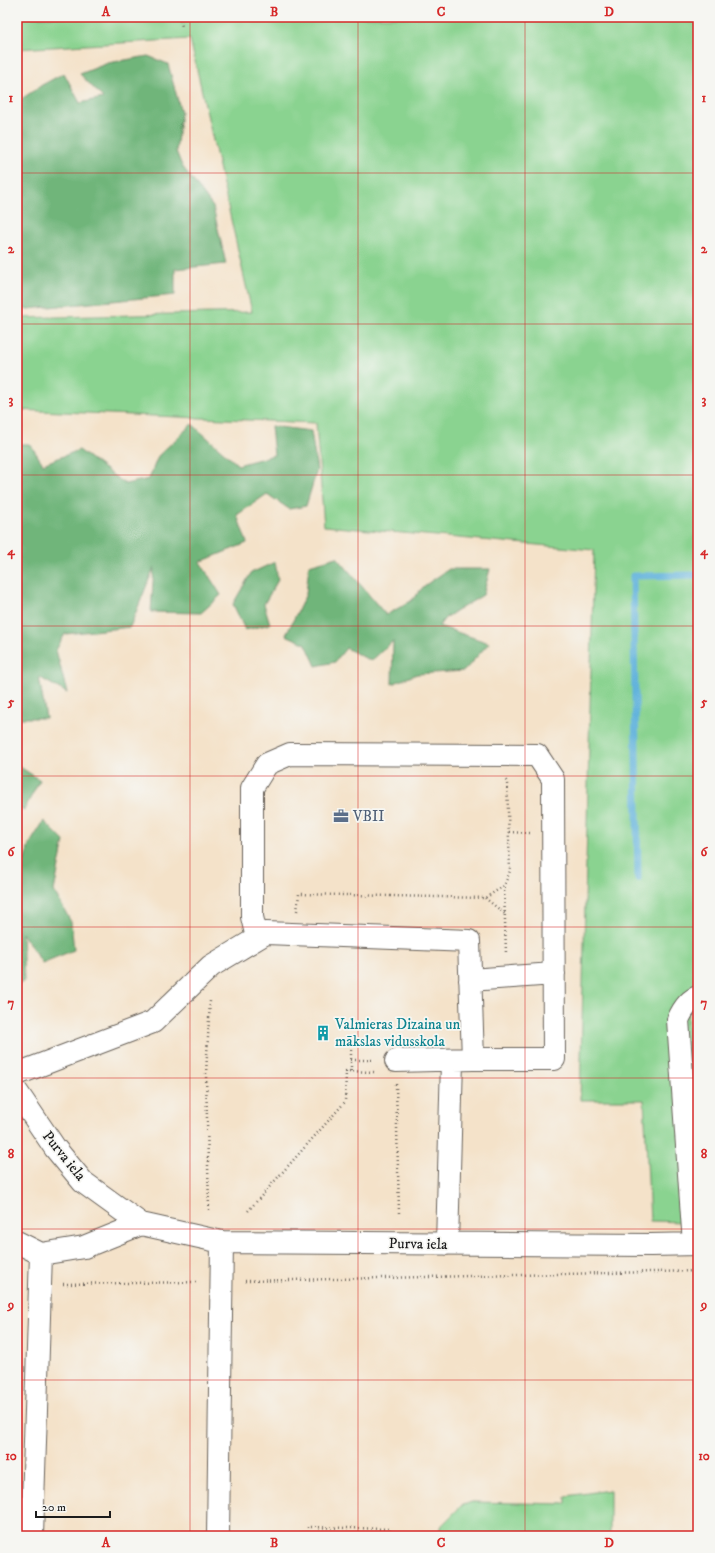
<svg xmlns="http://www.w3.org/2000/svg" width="715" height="1553" font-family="'IM FELL DW Pica',serif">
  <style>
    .green { fill: #8ad390; stroke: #537856 }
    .forest { fill: #6fb57a; stroke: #46684b }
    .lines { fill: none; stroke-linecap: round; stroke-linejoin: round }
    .stream { stroke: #61b2dc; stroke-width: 7 }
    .minor-casing { stroke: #686159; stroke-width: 24 }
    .path { stroke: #686159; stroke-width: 2.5; stroke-dasharray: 1 3; stroke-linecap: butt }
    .minor { stroke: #fff; stroke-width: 22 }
    .grid { fill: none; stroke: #d62828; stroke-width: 1; stroke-opacity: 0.55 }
    .labels { text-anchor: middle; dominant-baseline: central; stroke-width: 3.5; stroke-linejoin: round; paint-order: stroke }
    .service-label { font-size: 15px; fill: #4e5e75; stroke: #f6f6f2; text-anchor: start }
    .culture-label { font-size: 15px; fill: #0d838f; stroke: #f6f6f2; text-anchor: start }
    .street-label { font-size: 15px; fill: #1c1c1c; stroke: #f6f6f2 }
    .neatline { fill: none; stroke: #d62828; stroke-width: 1.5 }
    .grid-label { font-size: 13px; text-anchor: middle; font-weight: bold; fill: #d62828 }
  </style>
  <rect width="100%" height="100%" fill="#f6f6f2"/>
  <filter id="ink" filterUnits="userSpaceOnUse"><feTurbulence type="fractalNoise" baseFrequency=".025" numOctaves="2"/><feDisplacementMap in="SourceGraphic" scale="8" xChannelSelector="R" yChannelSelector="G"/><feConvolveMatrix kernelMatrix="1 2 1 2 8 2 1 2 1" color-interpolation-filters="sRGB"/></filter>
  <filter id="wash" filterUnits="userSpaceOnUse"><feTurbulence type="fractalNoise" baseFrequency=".012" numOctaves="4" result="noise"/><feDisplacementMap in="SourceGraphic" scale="16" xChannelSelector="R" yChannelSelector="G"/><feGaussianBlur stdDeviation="0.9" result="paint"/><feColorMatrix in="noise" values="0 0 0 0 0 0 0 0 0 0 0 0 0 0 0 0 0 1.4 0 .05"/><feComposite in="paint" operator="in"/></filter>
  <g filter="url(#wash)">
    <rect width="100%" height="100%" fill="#f4e2c9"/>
    <path class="green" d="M17,17H698V985L688,993L685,1222L650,1221L644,1100H580L594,550L324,526L316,423L17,410V318L252,312L190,39L17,49Z
      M698,1014V1135L687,1036L696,1015Z
      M610,1490V1536H440V1527L461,1506L472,1502L566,1504V1496Z"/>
    <path class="forest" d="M148,56L168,64L181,112L176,151L182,166L213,207L226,264L175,269V295L17,310V102L42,85L64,73L80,103L103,98L80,74L108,63Z
      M192,424L238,465L274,455L271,426L311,431L317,470L306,506L289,509L267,494L237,515L247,543L200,562L221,595L201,613L151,612L154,567L130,627L65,634L56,650L67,693L39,677L46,718H17V444H30L43,464L79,450L125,484L149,479L158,456Z
      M337,557L386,615L411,601L424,586L449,569H490L483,595L445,618L439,626L489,643L464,671L417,674L392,684L393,641L371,661L346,648L335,662L316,666L306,644L286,635L306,594L309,565Z
      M275,562L278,580L264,604L270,624L245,630L233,604L251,573Z
      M17,765L40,780L24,810L17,806Z
      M44,821L64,841L54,891L71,922L74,950L42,963L22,933L24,981L17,986V887L29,845Z"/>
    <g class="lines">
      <path class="stream" d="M638,878L633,576L698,575"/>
    </g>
  </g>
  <g filter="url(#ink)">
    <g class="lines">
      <g class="minor-casing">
        <path id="minor" d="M257,938L252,917V788L267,764L290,754L537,755L553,779L554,1059H473L396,1061
          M470,980L554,974
          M17,1074L153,1022L211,966L266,933L469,941L473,1059
          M17,1092L55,1148L83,1182L141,1224L222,1242L651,1245L698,1244
          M17,1242L41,1254L84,1247L141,1224
          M447,1244L452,1061
          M694,1244L678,1020C682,1011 688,1000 698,997
          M32,1536L41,1254
          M218,1536L222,1242"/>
      </g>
      <path class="path" d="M180,17L182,27
        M509,832L530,833
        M504,887L506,954
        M485,898L505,914
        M297,911L299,894L485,898L504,886L510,871L507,782L505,779
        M351,1060H373
        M351,1071V1050
        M396,1084L399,1213
        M209,1210L206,1074L210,1001
        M248,1211L345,1102L346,1071L376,1072
        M245,1281L698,1271
        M63,1284L198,1282
        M308,1536V1527L390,1529V1536"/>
      <use href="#minor" class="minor"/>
    </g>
  </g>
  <path class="grid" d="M190,17V1536M358,17V1536M525,17V1536M17,173H698M17,324H698M17,475H698M17,626H698M17,776H698M17,927H698M17,1078H698M17,1229H698M17,1380H698"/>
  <defs>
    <g id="office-bare" transform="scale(1.2)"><path d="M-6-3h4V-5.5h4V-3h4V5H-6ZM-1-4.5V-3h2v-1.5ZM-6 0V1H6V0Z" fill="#5c6f8a" stroke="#f6f6f2" stroke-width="2.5" paint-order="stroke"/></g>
    <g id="building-bare" transform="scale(1.2)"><path d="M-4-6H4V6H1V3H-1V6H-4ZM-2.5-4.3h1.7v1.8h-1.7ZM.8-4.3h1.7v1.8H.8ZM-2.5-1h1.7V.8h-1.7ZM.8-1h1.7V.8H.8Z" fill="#0f9aa8" stroke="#f6f6f2" stroke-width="2.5" paint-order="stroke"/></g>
  </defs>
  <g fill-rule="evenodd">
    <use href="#office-bare" x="341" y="816"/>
    <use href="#building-bare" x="323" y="1033"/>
  </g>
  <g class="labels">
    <g class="service-label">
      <text x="353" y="816">VBII</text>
    </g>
    <g class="culture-label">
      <text x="335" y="1024">Valmieras Dizaina un<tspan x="335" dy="17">mākslas vidusskola</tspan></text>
    </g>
    <g class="street-label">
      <text transform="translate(64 1156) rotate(51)">Purva iela</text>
      <text transform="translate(418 1244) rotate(1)">Purva iela</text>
    </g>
  </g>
  <rect width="715" height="1553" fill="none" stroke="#f6f6f2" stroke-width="44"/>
  <path d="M36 1511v6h74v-6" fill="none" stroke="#1c1c1c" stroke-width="2"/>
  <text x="42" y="1511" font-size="12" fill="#1c1c1c" stroke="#f6f6f2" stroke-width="3" paint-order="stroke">20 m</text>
  <rect x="22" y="22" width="671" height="1509" class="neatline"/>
  <g class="grid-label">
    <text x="106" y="16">A</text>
    <text x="274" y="16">B</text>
    <text x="441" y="16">C</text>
    <text x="609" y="16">D</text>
    <text x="11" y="102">1</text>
    <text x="704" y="102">1</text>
    <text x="11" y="253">2</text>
    <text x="704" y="253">2</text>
    <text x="11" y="404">3</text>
    <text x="704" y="404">3</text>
    <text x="11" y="555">4</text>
    <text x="704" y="555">4</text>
    <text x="11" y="706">5</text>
    <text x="704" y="706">5</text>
    <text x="11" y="856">6</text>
    <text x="704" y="856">6</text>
    <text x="11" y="1007">7</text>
    <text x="704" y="1007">7</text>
    <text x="11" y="1158">8</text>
    <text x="704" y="1158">8</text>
    <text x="11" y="1309">9</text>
    <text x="704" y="1309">9</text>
    <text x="11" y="1460">10</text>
    <text x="704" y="1460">10</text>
    <text x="106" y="1547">A</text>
    <text x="274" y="1547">B</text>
    <text x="441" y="1547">C</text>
    <text x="609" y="1547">D</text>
  </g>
</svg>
